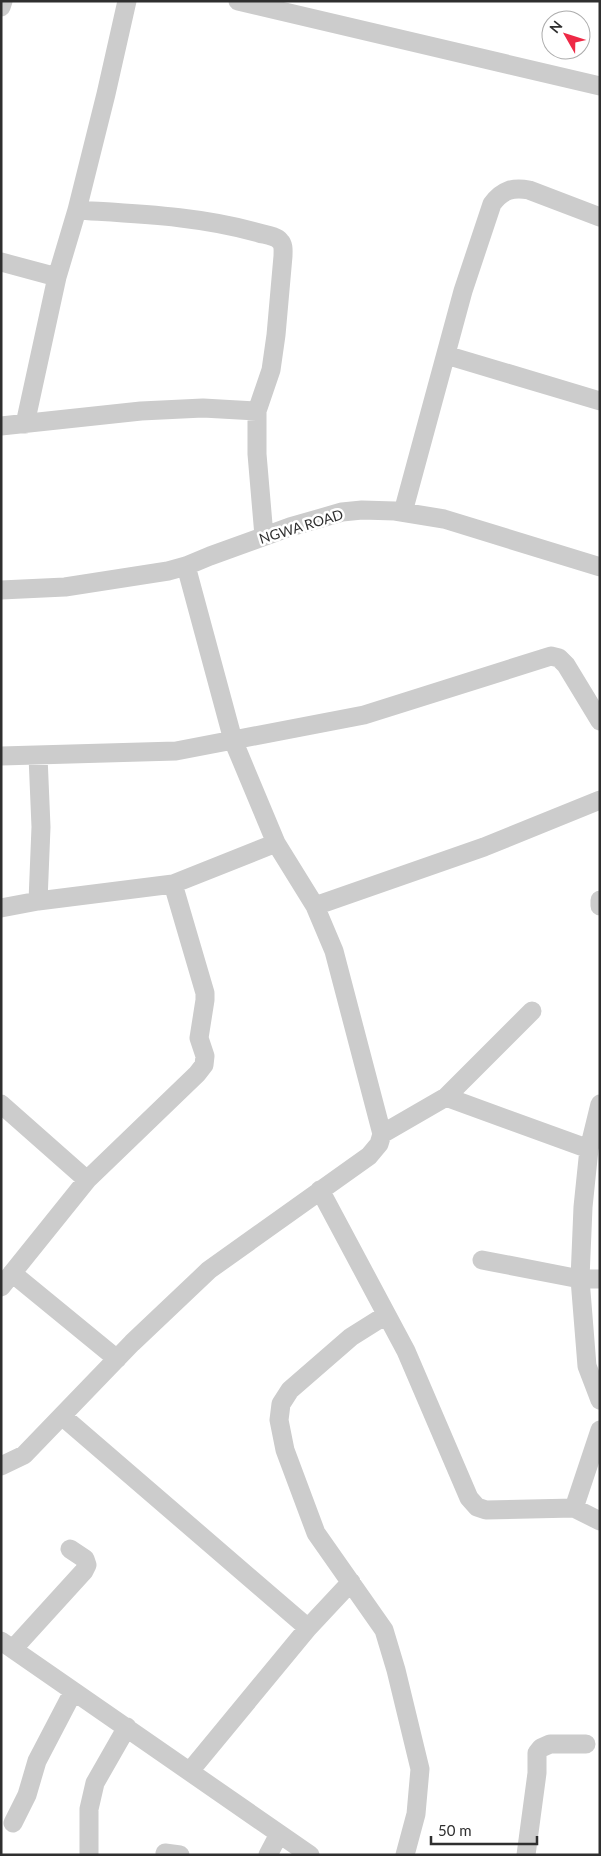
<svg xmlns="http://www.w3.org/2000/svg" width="601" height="1856" font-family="Lato,sans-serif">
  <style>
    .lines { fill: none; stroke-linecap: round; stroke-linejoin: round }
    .minor { stroke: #ccc; stroke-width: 19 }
    .labels { text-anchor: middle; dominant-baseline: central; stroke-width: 5; stroke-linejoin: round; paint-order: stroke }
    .street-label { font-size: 14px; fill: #2f2f2f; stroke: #fff }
  </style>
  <rect width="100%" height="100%" fill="#fff"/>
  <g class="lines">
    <path class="minor" d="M238,1L600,86
      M1,7L3,1
      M77,210C139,214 200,216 259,233C266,235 276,236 280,241C284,245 283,251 283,256L276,335L271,370L257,411V454L264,536
      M1,262L57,277
      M446,355L600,401
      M25,424L57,277L77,210L106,94L127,1
      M1,426L141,411L203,408L257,411
      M403,512L463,291L492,204C502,190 513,187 529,190L600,217
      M1,590L65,587L168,571L186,566L210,556L290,527L342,512L362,510L395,511L444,519L600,567
      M1,756L176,751L364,715L551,656L559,658L566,665L600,721
      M38,756L41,827L38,901
      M600,900V906
      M315,906L484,847L600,800
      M1,908L38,901L173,884L276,843
      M446,1097L589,1149
      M1,1104L87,1180
      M600,1104L589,1149L583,1207L580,1279L587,1366L600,1400
      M382,1134L446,1097L532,1011
      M320,1190L406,1351L469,1498L477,1507L486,1510L574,1508L600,1521
      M482,1260L580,1279H600
      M12,1273L117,1359
      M1,1287L87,1180L197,1074L204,1065L205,1056L199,1038L205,1000V993L173,884
      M386,1315L351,1337L290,1390L281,1404L279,1420L285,1450L316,1533L384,1630L396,1670L420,1769L416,1814L405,1855
      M62,1416L308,1628
      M1,1466L24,1455L132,1343L209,1270L369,1156L379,1144L382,1134L334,951L315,906L276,843L233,740L186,566
      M574,1508L600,1430
      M1,1641L310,1855
      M13,1649L84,1571L87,1565L85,1559L70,1549
      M190,1771L308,1628L351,1582
      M13,1823L27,1795L37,1761L73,1692
      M165,1853L180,1855
      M89,1855V1809L95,1783L127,1727
      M268,1855L279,1834
      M526,1855L537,1773V1753L541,1748L550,1744H586"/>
  </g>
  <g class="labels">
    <g class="street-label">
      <text transform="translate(301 526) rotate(-17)">NGWA ROAD</text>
    </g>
  </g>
  <rect width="601" height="1856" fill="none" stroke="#2f2f2f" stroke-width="5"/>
  <g transform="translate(566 35) rotate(309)"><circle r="24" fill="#ffffff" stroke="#acacac"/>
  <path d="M0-4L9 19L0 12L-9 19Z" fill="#ee2946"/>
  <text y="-8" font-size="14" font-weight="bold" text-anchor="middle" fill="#2f2f2f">N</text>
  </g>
  <path d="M431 1836v8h106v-8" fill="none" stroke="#2f2f2f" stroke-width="2.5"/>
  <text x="438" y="1836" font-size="15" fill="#2f2f2f" stroke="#ffffff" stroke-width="4" paint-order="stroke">50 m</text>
</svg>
